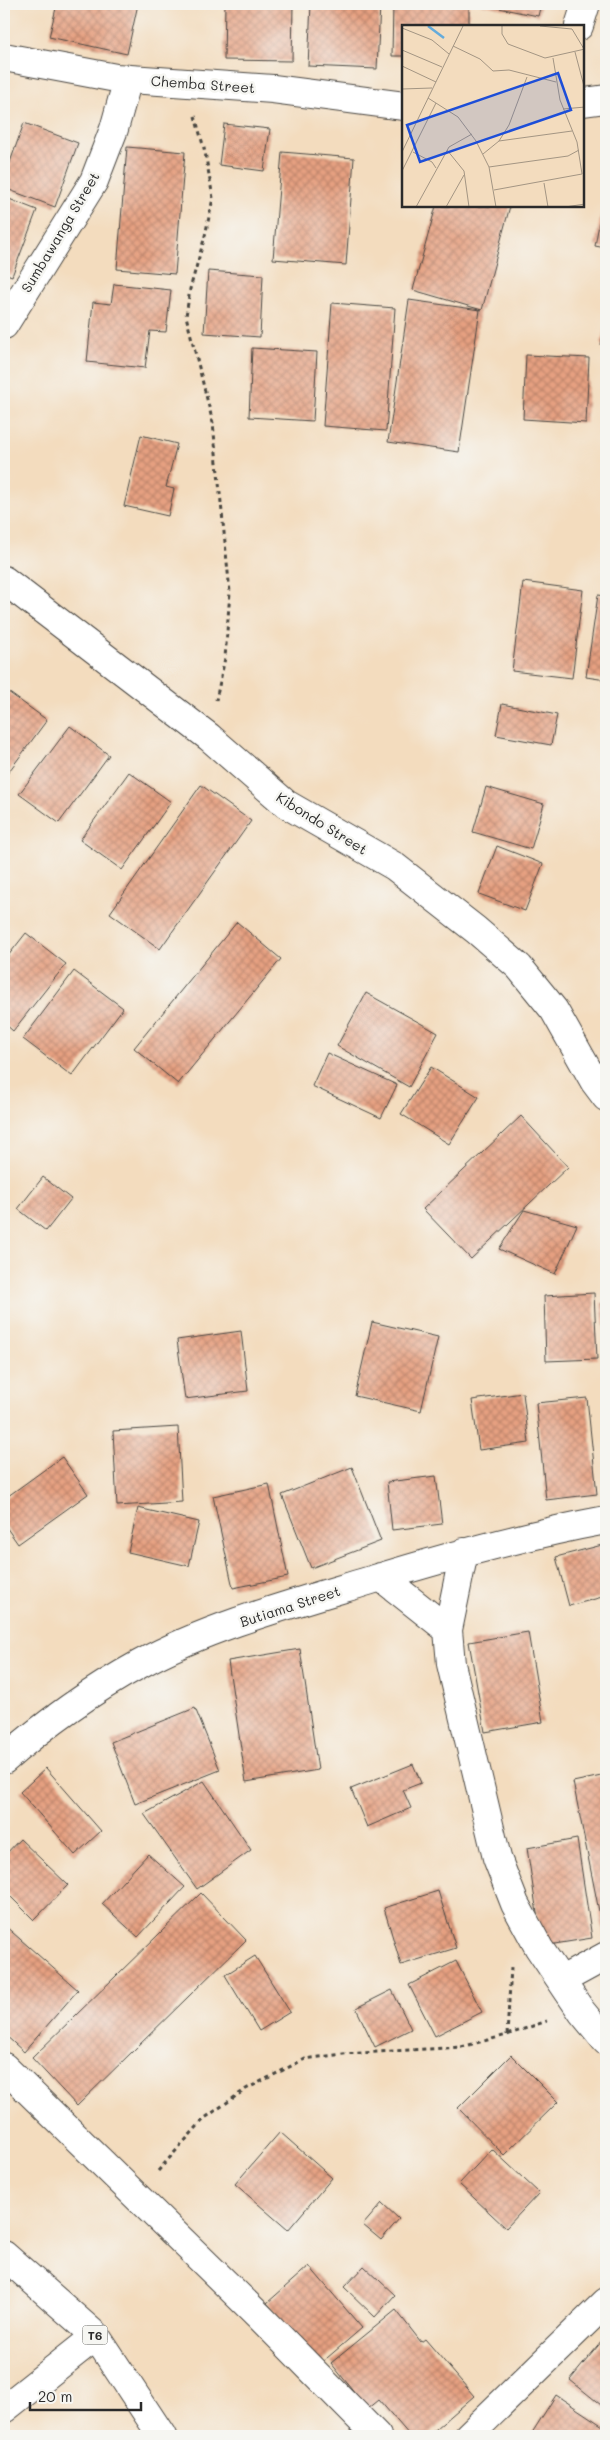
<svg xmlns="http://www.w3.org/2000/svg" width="610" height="2440" font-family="Mali,sans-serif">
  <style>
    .building { fill: url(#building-cross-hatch) }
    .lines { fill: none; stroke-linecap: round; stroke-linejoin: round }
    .street-casing { stroke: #494641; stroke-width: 30 }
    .highway-casing { stroke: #494641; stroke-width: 30 }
    .path { stroke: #494641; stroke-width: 3; stroke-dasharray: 4 4; stroke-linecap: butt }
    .street { stroke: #fff; stroke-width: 28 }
    .highway { stroke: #fff; stroke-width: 28 }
    .labels { text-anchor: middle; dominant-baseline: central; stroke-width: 5; stroke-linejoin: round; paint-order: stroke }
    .shield { fill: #f6f6f2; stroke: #686867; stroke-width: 1 }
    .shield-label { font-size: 12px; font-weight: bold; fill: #2b2b2b }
    .street-label { font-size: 14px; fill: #2b2b2b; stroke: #f6f6f2 }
    .inset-river { fill: none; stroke: #64abdb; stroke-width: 2.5 }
    .inset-road { fill: none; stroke: #a39583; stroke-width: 1 }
    .view { fill: #1d4ed8; fill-opacity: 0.15; stroke: #1d4ed8; stroke-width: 2.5 }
    .inset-edge { fill: none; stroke: #2b2b2b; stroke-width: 2.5 }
  </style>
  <defs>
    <pattern id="building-cross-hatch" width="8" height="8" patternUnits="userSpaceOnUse" patternTransform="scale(1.25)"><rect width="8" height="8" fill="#e6a081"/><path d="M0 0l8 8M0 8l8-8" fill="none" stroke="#bb836a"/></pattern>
  </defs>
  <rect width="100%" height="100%" fill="#f6f6f2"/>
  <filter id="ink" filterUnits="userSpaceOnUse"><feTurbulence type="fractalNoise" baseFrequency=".02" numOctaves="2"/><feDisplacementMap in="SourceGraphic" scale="10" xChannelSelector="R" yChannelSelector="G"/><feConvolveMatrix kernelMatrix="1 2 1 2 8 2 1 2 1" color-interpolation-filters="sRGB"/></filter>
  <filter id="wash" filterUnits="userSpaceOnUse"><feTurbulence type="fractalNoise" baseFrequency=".0096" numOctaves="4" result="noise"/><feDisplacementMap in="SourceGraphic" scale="20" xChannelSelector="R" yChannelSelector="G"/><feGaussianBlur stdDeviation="1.12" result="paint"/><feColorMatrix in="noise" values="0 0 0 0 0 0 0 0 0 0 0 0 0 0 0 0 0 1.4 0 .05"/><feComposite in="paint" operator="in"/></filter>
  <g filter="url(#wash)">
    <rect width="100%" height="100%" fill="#f3dcbe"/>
    <g id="blocks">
      <path class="building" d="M57,4H138L127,54L49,37Z
        M225,4H293L292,61L224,60Z
        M311,4H380L377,69L308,66Z
        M393,4H469V26H404V56H392Z
        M479,4H541L538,16Z
        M24,123L78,143L55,207L4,188V179Z
        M224,124L270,129L264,171L219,165Z
        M127,147L185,152L175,274L117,269Z
        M282,152L354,158L346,265L273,259Z
        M605,190H606V248L595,246Z
        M4,197L37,210L12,276L4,273Z
        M436,206H510L482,310L413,290Z
        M208,271L263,275L260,337L204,333Z
        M114,284L171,290L166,332L150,331L145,368L87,362L93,302L111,304Z
        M409,300L480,310L459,452L388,442Z
        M332,303L395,308L386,431L323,426Z
        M605,322H606V346L601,345Z
        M252,348L317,352L313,421L249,417Z
        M526,355L589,358L586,423L523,419Z
        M141,435L177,444L166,487L174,489L168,516L124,506Z
        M523,582L583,590L572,678L512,671Z
        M598,595L606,596V680L586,677Z
        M4,689L47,720L4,778Z
        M502,704L557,715L551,745L496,735Z
        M70,726L109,755L59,823L19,794Z
        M129,772L171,802L122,870L80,840Z
        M201,785L251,821L160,949L110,913Z
        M486,787L544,804L531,849L473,832Z
        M497,846L543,864L525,911L479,894Z
        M237,922L281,959L178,1084L134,1048Z
        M26,933L66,964L13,1031L4,1023V961Z
        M74,971L123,1008L72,1076L23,1039Z
        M366,993L438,1033L409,1087L337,1046Z
        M327,1053L397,1085L381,1118L312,1086Z
        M431,1067L479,1097L449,1144L401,1114Z
        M521,1116L568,1167L471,1259L423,1209Z
        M43,1177L71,1199L46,1231L18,1209Z
        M524,1210L577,1225L555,1274L499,1249Z
        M594,1293L597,1359L546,1361L544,1296Z
        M601,1303H606V1334L605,1335Z
        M372,1322L438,1337L421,1411L355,1396Z
        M241,1331L248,1391L185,1399L177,1340Z
        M523,1393L529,1443L479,1450L472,1400Z
        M587,1398L597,1494L546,1500L536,1403Z
        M178,1427L182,1502L117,1506L113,1431Z
        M62,1457L88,1494L18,1544L4,1524V1499Z
        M352,1467L381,1541L311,1568L282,1495Z
        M436,1476L442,1524L392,1530L387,1482Z
        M269,1484L288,1577L233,1588L213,1496Z
        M138,1508L199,1522L189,1566L128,1552Z
        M606,1544V1596L569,1606L556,1557Z
        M528,1632L543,1722L485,1732L469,1642Z
        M300,1649L318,1770L246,1782L228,1661Z
        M195,1708L220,1770L135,1804L111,1742Z
        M413,1764L421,1783L403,1790L411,1808L367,1827L351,1789Z
        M46,1768L101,1831L75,1855L20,1792Z
        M606,1775V1935L604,1936L573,1782Z
        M204,1781L251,1850L197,1889L144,1814Z
        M20,1839L68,1885L34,1920L4,1890V1856Z
        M577,1839L592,1938L542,1946L527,1848Z
        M148,1854L185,1887L138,1937L102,1904Z
        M438,1891L456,1948L401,1965L384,1908Z
        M201,1893L246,1940L77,2106L32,2058Z
        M4,1925L78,1990L24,2052L4,2034Z
        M255,1956L290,2012L259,2031L225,1975Z
        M456,1961L482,2012L435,2036L409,1985Z
        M392,1990L411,2029L375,2047L356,2008Z
        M511,2055L558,2102L504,2155L458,2108Z
        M280,2132L332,2178L288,2230L235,2184Z
        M492,2149L539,2193L506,2228L459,2184Z
        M382,2203L399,2219L381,2240L363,2225Z
        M309,2266L362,2328L320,2364L267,2303Z
        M364,2266L395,2295L375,2317L344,2287Z
        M396,2310L421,2342L425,2339L474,2396L428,2436H410L379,2400L368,2409L331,2363Z
        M602,2341L606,2344V2409L570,2380Z
        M556,2395L606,2428V2436H530Z"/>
    </g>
  </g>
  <g filter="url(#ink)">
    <use href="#blocks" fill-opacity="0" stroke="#494641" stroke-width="1"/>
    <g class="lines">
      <g class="street-casing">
        <path id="street" d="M579,26L586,4
          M4,57L116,78L273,89L404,106
          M584,102L606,99
          M4,325L94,181L114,129L128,79
          M4,580L209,737L286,804L394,866L476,930L519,967L554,1010L594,1081L606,1097
          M464,1552L448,1630L451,1664L497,1858L515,1904L539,1948L582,2012L606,2041
          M381,1577L448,1630
          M4,1760C46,1723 91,1691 140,1664C206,1627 295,1603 368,1581C446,1557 525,1535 606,1520
          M562,1980L606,1956
          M4,2067L258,2315L377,2436
          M4,2409L96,2336
          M468,2436L606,2302"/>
      </g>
      <g class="highway-casing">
        <path id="highway" d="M4,2255L96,2336L162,2436"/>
      </g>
      <path class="path" d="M195,116L205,152L213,198L205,236L190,289L186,316L213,423L230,592L225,658L216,700
        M507,2035L511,1967
        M158,2171L205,2118L246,2089L305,2059L343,2054L461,2047L507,2035L547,2021"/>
      <use href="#street" class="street"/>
      <use href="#highway" class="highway"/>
    </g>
  </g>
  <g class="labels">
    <rect class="shield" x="82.5" y="2325.5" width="25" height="19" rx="4"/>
    <g class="shield-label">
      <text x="95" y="2335">T6</text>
    </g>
    <g class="street-label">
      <text transform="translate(203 84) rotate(4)">Chemba Street</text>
      <text transform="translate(60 232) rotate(-59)">Sumbawanga Street</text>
      <text transform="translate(322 823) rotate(32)">Kibondo Street</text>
      <text transform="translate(290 1606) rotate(-18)">Butiama Street</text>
    </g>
  </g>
  <g transform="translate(402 25)">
    <rect width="182" height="182" fill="#f3dcbe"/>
    <path class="inset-river" d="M26,1L42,13"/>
    <path class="inset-road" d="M100,1V9L106,19L143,33L183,24M138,1L170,4L182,24M0,3L30,15L47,29M51,21L78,34L91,46L107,45L154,57M0,25L40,42M173,27L183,65M0,41L34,57M0,64L30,63M26,73L56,92L74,116L87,142L94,182M161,84L183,82M97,116L107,100L125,52M45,125L62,146L67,182M0,127L61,1M11,127L30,137L34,143M81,129L97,116L170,106M87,142L166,131L177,125M0,146L34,78M142,158L146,182M92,165L180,149L175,117L158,75L151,33M14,182L47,122L70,109M44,182L62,150M163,182L183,179"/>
    <path class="view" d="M156,48L169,85L18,137L5,100Z"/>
    <rect width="182" height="182" class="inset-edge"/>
  </g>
  <rect width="610" height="2440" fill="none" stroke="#f6f6f2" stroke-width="20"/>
  <path d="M30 2402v8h111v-8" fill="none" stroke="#2b2b2b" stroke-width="2.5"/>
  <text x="38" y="2402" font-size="15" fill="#2b2b2b" stroke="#f6f6f2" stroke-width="4" paint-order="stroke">20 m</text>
</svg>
